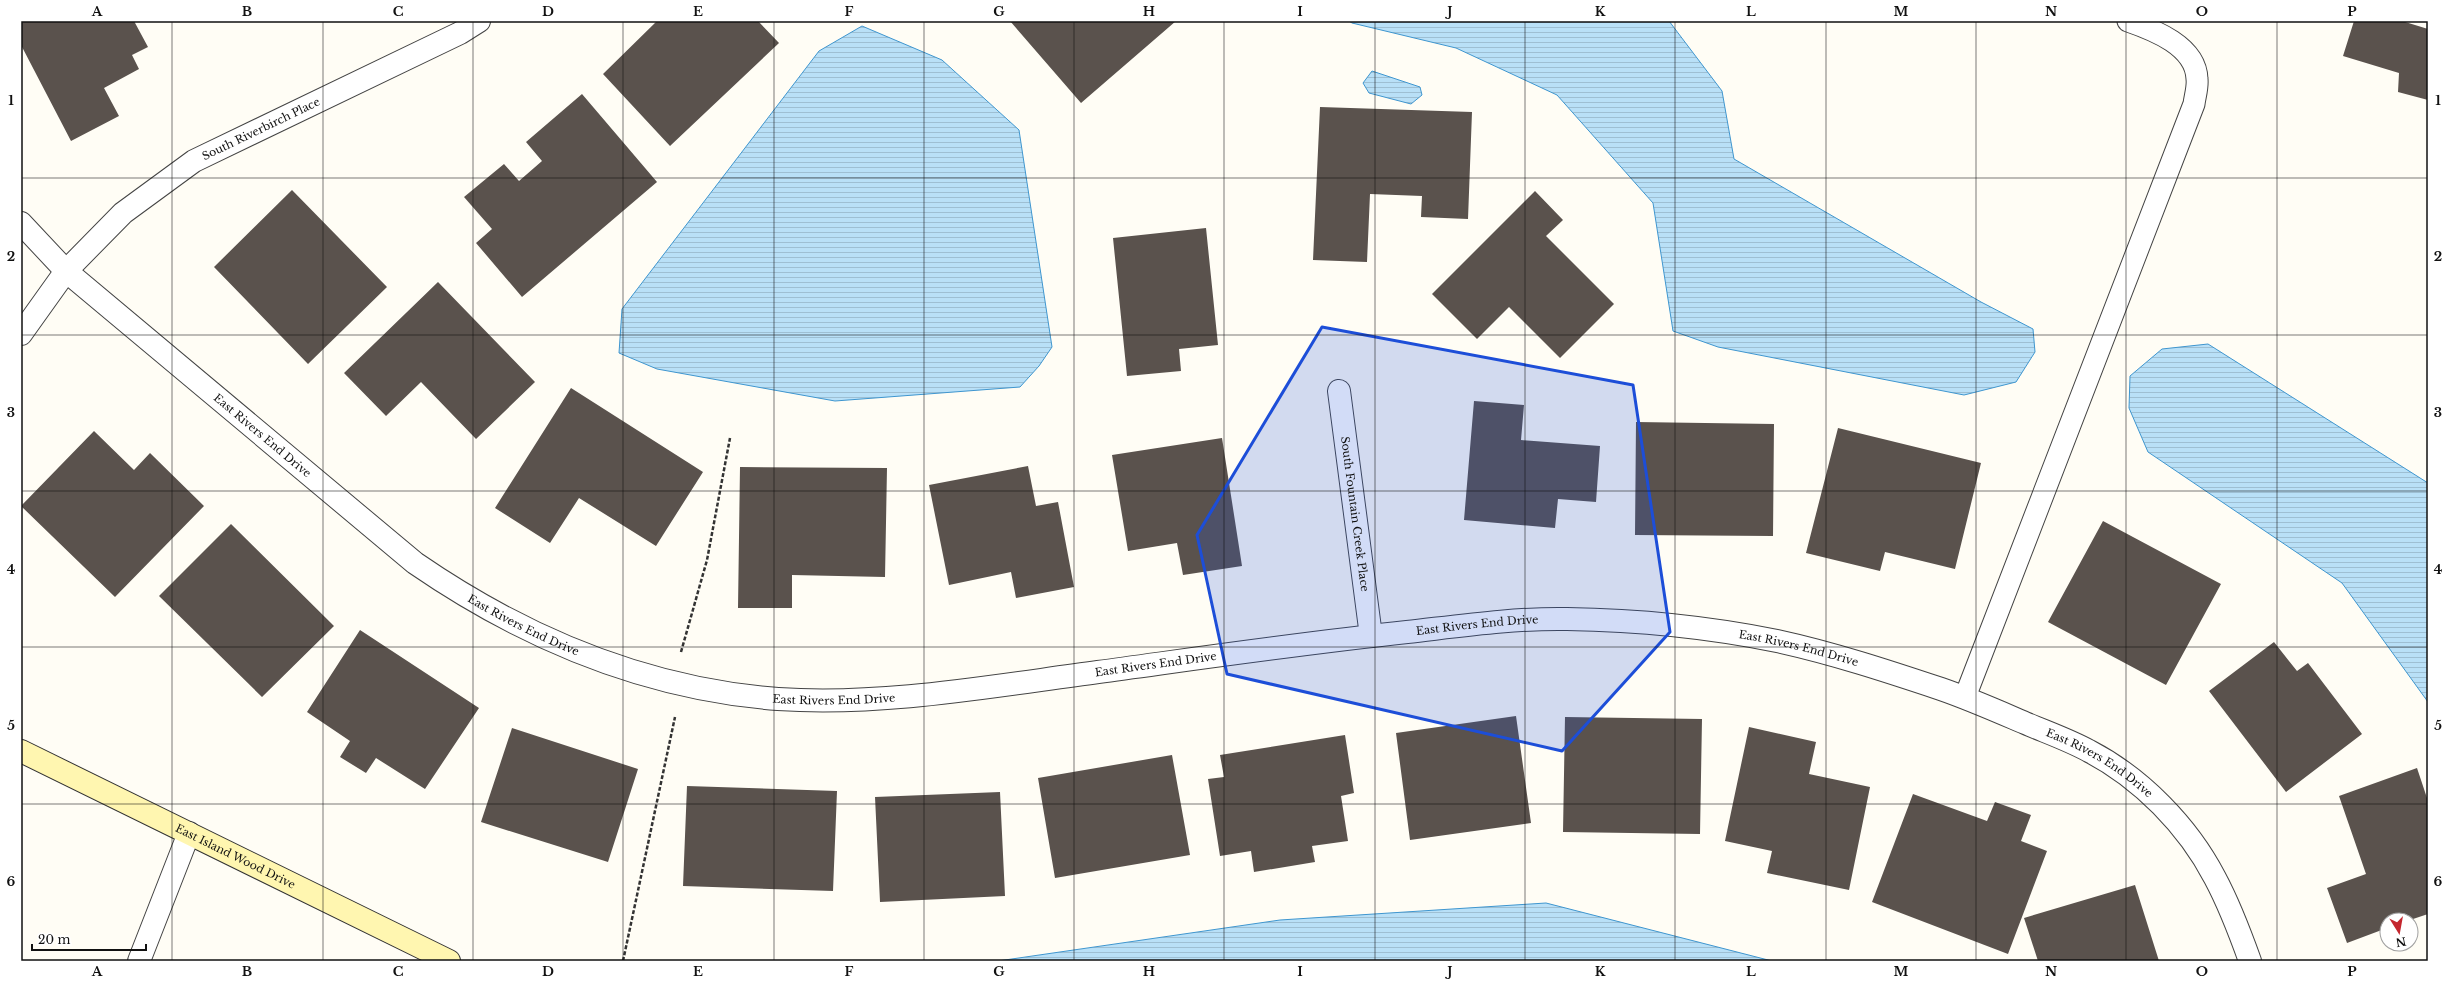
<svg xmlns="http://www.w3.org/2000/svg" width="2449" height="982" font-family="'Libre Baskerville',serif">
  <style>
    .water { fill: url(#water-rules); stroke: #3f96cf }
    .building { fill: #5a524d }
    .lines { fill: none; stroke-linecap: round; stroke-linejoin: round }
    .lane-casing { stroke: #444; stroke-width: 23 }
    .street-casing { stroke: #444; stroke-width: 24 }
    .secondary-casing { stroke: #333; stroke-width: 24 }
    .path { stroke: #333; stroke-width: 2.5; stroke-dasharray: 4 2; stroke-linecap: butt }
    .lane { stroke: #fff; stroke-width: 21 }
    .street { stroke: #fff; stroke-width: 22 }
    .secondary { stroke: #fff6b0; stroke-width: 22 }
    .marked { fill: #1d4ed8; fill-opacity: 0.2; stroke: #1d4ed8; stroke-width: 3; stroke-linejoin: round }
    .grid { fill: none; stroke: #111; stroke-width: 1; stroke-opacity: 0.55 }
    .labels { text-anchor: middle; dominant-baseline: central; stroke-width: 4; stroke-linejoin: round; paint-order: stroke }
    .street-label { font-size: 11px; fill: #111; stroke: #fff }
    .neatline { fill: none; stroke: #111; stroke-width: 1.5 }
    .grid-label { font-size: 13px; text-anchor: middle; font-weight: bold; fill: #111 }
  </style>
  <defs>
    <pattern id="water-rules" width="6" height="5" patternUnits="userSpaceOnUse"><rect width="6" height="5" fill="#b9e0f7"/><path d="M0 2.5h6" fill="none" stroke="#9ebfd3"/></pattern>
  </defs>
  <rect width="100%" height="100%" fill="#fffdf5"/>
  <path class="water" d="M1349,21H1669L1722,91L1734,159L1981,302L2033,329L2035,352L2016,382L1964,395L1718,347L1673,331L1653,203L1557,95L1456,48L1352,23Z
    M862,26L942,60L1019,130L1052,347L1039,366L1020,387L835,401L657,369L619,353L622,309L819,51Z
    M1372,71L1420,87L1422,95L1411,104L1369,93L1363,83Z
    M2208,344L2428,483V702L2342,583L2148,452L2129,408L2130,376L2162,349Z
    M1546,903L1772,961H998L1280,920Z"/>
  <path class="building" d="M21,21H134L148,47L132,55L139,69L104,88L119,116L71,141L21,45Z
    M657,21H758L779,43L670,146L603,74Z
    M1010,21H1176L1081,103Z
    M2354,21H2402L2428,29V100L2398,92L2399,73L2343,56Z
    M582,94L657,182L522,297L476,243L492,229L464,197L504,164L519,181L542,161L526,142Z
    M1320,107L1472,112L1468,219L1421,217L1422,196L1370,194L1367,262L1313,260Z
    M292,190L387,287L308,364L214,267Z
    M1535,191L1563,220L1546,236L1614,304L1560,358L1509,307L1477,339L1432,294Z
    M1206,228L1218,345L1179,349L1181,371L1127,376L1113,238Z
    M438,282L535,382L476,439L421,382L386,416L344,373Z
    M571,388L703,472L656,546L579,498L550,543L495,508Z
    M1474,401L1524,405L1521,440L1600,446L1596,502L1558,499L1555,528L1464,520Z
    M1636,422L1774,424L1773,536L1635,535Z
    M1838,428L1981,463L1955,569L1885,552L1880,571L1806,553Z
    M94,431L134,470L150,453L204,506L115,597L21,506Z
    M1222,438L1242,566L1183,575L1177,543L1128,551L1112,455Z
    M1028,466L1036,506L1058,502L1074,587L1016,598L1011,572L949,585L929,485Z
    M740,467L887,468L885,577L792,575V608H738Z
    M2103,521L2221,584L2166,685L2048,622Z
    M231,524L334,626L262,697L159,596Z
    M360,630L479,708L425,789L376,758L366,773L340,757L350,741L307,712Z
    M2274,642L2297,671L2308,663L2362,734L2286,792L2209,691Z
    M1516,716L1531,823L1410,840L1396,733Z
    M1565,717L1702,719L1700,834L1563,832Z
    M1749,727L1816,742L1809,774L1870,787L1849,890L1767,873L1772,851L1725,841Z
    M512,728L638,769L608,862L481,822Z
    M1345,735L1354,793L1341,796L1348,841L1312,846L1315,862L1254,872L1251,851L1220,856L1208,779L1224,777L1220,755Z
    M1172,755L1190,855L1055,878L1038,778Z
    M2417,768L2428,801V914L2410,920H2387V928L2347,943L2327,888L2366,874L2339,796Z
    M687,786L837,791L833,891L683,886Z
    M1000,792L1005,896L880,902L875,797Z
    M1913,794L1987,821L1995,802L2031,815L2021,841L2047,851L2008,954L1872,902Z
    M2135,885L2159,961H2038L2024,918Z"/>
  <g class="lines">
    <g class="lane-casing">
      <path id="lane" d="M1965,697L2194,104C2195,96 2198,87 2197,79C2196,46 2154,30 2128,21"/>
    </g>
    <g class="street-casing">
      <g id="street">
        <path id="s1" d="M21,223L66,271L415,563C524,638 645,689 778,699C884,706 992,686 1098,672C1201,658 1304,643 1407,632C1460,626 1514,618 1567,619C1637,620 1708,627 1777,641C1832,653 1887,671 1941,689C1970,699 1997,711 2025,723C2046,732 2069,740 2089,751C2141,778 2188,826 2215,878C2229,904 2240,933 2250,961"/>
        <path id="s2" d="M21,334L66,271L123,213L194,161L460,33L479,21"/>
        <path id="s3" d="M1339,391L1371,636"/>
        <path d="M139,961L189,833"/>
      </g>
    </g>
    <g class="secondary-casing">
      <g id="secondary">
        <path id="s4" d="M21,751L449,961"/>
      </g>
    </g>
    <path class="path" d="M681,652L707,560L730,438
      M623,961L675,717"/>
    <use href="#lane" class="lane"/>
    <use href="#street" class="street"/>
    <use href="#secondary" class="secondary"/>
  </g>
  <path class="marked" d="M1322,327L1633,385L1670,632L1562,751L1227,674L1197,535Z"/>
  <path class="grid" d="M172,21V961M323,21V961M473,21V961M623,21V961M774,21V961M924,21V961M1074,21V961M1224,21V961M1375,21V961M1525,21V961M1675,21V961M1826,21V961M1976,21V961M2126,21V961M2277,21V961M21,178H2428M21,335H2428M21,491H2428M21,647H2428M21,804H2428"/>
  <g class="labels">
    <g class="street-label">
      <text stroke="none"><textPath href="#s2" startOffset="321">South Riverbirch Place</textPath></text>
      <text stroke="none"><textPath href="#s1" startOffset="322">East Rivers End Drive</textPath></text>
      <text stroke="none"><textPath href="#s3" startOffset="124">South Fountain Creek Place</textPath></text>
      <text stroke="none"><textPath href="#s1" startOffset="646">East Rivers End Drive</textPath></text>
      <text stroke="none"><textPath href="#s1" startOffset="1617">East Rivers End Drive</textPath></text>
      <text stroke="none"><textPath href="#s1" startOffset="1941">East Rivers End Drive</textPath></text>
      <text stroke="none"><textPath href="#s1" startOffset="1293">East Rivers End Drive</textPath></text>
      <text stroke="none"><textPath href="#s1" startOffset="969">East Rivers End Drive</textPath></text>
      <text stroke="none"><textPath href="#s1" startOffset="2265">East Rivers End Drive</textPath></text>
      <text stroke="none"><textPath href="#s4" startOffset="239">East Island Wood Drive</textPath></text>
    </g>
  </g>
  <rect width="2449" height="982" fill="none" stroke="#ffffff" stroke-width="44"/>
  <g transform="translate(2399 932) rotate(169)"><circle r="19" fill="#ffffff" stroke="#a0a0a0"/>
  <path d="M0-3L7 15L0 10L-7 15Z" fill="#c4262e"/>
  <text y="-6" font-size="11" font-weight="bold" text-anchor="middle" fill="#111111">N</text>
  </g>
  <path d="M32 944v6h114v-6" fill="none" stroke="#111111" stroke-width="2"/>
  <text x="38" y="944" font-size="12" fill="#111111" stroke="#ffffff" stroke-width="3" paint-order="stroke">20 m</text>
  <rect x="22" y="22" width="2405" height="938" class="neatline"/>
  <g class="grid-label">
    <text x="97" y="16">A</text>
    <text x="247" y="16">B</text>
    <text x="398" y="16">C</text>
    <text x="548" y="16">D</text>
    <text x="698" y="16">E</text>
    <text x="849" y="16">F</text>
    <text x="999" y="16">G</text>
    <text x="1149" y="16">H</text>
    <text x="1300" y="16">I</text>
    <text x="1450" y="16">J</text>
    <text x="1600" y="16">K</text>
    <text x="1751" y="16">L</text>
    <text x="1901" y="16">M</text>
    <text x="2051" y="16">N</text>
    <text x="2202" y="16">O</text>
    <text x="2352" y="16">P</text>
    <text x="11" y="105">1</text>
    <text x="2438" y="105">1</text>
    <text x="11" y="261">2</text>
    <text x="2438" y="261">2</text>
    <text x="11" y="417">3</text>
    <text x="2438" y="417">3</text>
    <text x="11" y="574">4</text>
    <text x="2438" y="574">4</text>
    <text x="11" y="730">5</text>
    <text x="2438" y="730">5</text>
    <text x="11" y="886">6</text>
    <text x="2438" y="886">6</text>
    <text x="97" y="976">A</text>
    <text x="247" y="976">B</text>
    <text x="398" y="976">C</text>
    <text x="548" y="976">D</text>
    <text x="698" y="976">E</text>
    <text x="849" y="976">F</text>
    <text x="999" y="976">G</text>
    <text x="1149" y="976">H</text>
    <text x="1300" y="976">I</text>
    <text x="1450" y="976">J</text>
    <text x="1600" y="976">K</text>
    <text x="1751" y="976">L</text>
    <text x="1901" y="976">M</text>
    <text x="2051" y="976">N</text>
    <text x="2202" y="976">O</text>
    <text x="2352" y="976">P</text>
  </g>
</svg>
